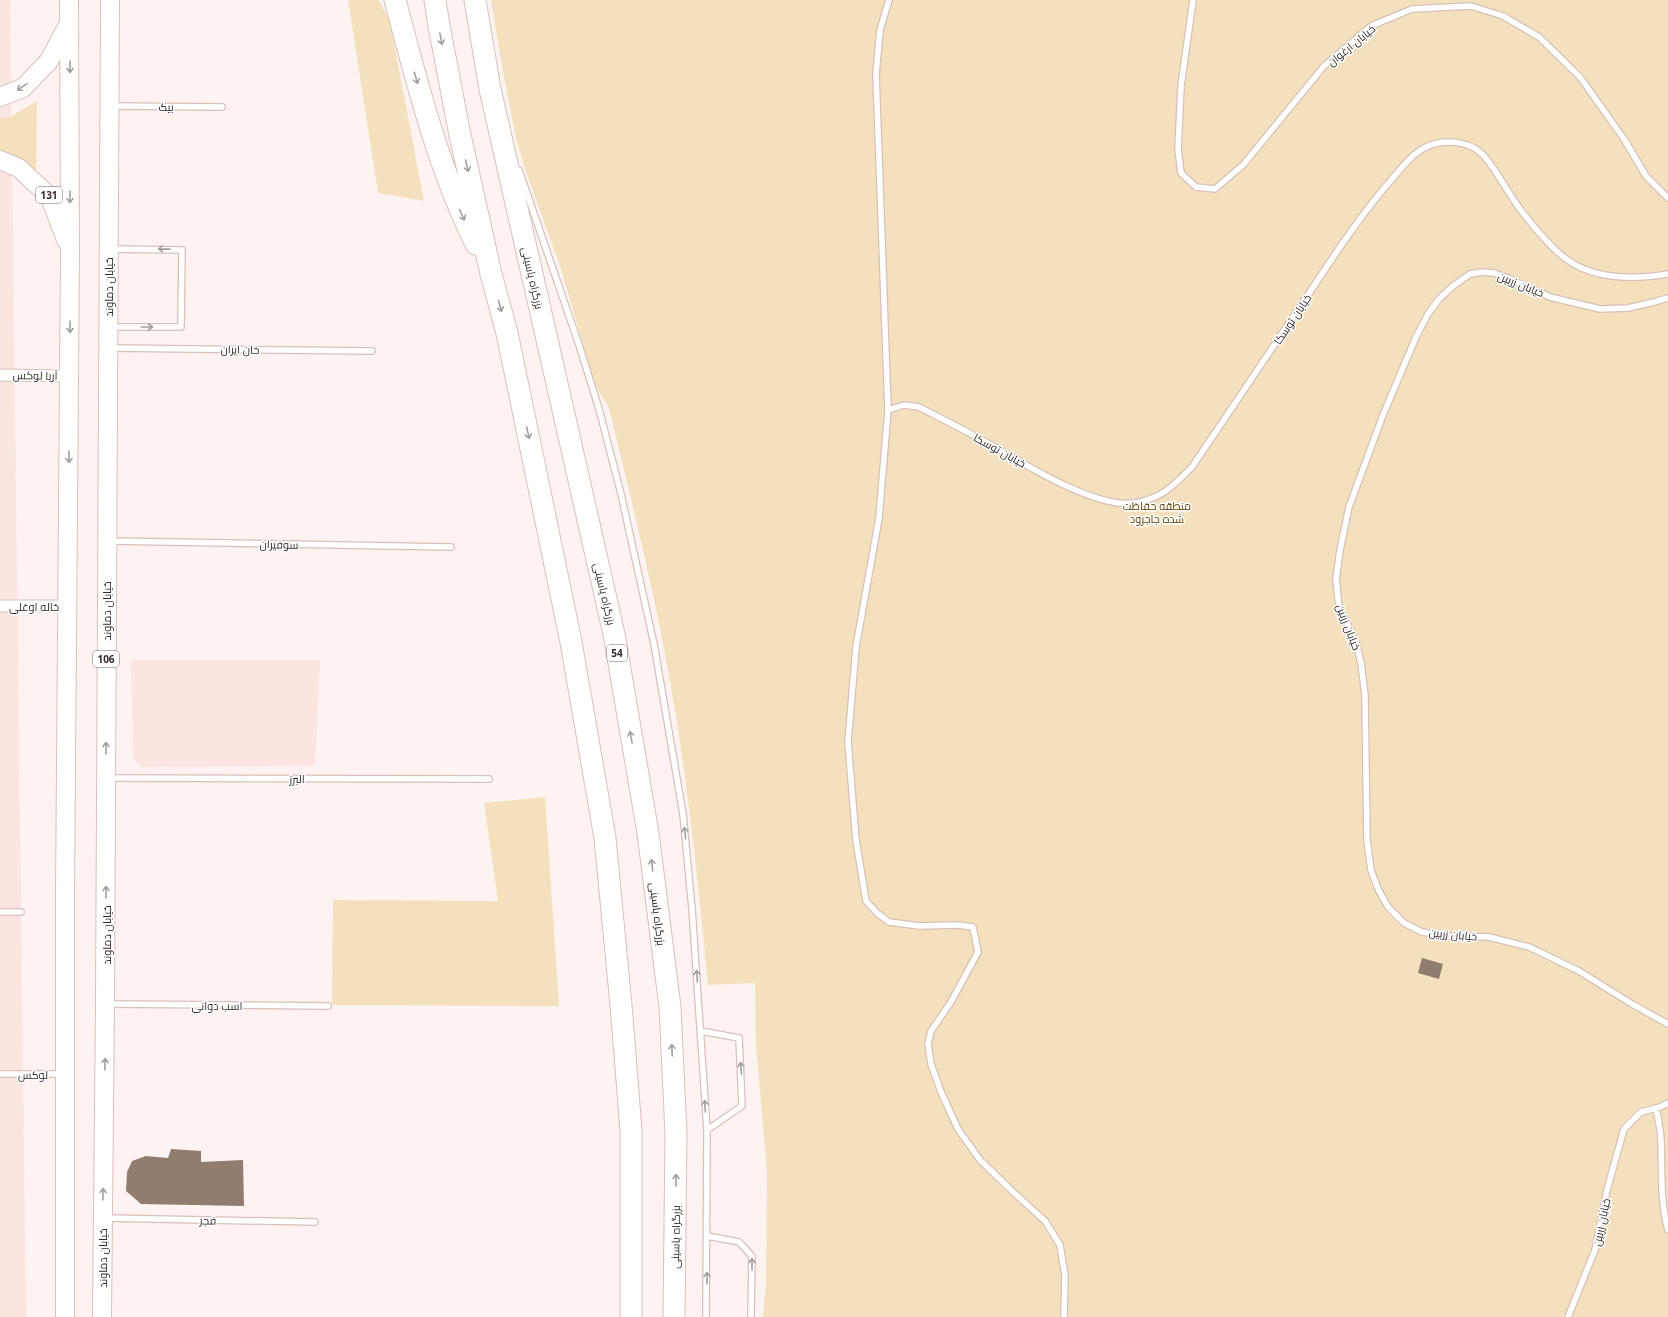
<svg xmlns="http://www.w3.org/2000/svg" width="1668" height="1317" font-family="'Open Sans',Cairo,sans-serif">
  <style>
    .built { fill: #fae5e0 }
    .green { fill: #f4e0bd }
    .building { fill: #907d70 }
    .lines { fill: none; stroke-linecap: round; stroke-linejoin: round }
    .lane-casing { stroke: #d9c0ba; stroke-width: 8 }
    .street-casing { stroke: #d9c0ba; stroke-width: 13 }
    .primary-casing { stroke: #d9c0ba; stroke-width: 20 }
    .highway-casing { stroke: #d9c0ba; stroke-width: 23 }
    .lane { stroke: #fff; stroke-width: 5.5 }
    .street { stroke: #fff; stroke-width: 11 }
    .primary { stroke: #fff; stroke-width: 18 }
    .highway { stroke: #fff; stroke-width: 21 }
    .oneway { stroke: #a39f9e }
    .labels { text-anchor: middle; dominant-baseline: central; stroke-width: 3; stroke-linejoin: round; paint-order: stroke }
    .shield { fill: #fff; stroke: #706968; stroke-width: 1 }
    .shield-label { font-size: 10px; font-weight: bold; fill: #332927 }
    .street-label { font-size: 11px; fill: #332927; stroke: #fff }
    .park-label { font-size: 11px; fill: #5b3f00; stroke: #fff }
  </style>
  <rect width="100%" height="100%" fill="#fef3f1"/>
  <path class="built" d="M0,0H10L26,1317H0Z
    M131,660H320L315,766L142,767L133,758Z"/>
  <path class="green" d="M348,0H379L390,22L424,201L378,193Z
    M491,0H1668V1317H763L766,1283L767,1170L756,1045L755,983L708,985C698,879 687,774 668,670C652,582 630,495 609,408L595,385L560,266L526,172L516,138L503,72Z
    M37,101L36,172L0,153V118H8Z
    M545,797L559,1006L332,1005L333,900L498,901L484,803Z"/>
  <path class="building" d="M1422,958L1443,964L1439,979L1418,973Z
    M171,1149L201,1151V1162L243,1160L244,1206L141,1204L126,1191L127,1172L132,1161L146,1156L168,1158Z"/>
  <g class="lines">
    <g class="lane-casing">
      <path id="lane" d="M889,0L880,30L876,74L888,410L879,518L856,647L848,742L856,840L866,901L877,913L889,922L920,926L958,925L973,927L978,952L951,1002L931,1031L928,1044L931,1064L941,1092L958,1129L980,1160L1012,1191L1045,1221L1060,1245L1065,1276L1064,1317
        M1193,0L1181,86L1178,150L1181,173L1196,187L1215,189L1243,165L1324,66L1371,26L1412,9L1471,6L1503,16L1539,37L1580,77L1624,139L1646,176L1668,198
        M112,106L222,107
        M519,170L579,345L599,409L621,494L654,644L683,814L692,909L707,1130L706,1317
        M1668,298L1654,302L1628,308L1600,309L1550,297L1508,278L1494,273L1481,272L1470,274L1453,286L1439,299L1428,314L1416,337L1383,415L1349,507L1340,550L1336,579L1339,607L1356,642L1361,663L1365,695L1367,841L1371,870L1378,889L1388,907L1404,923L1422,932L1449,936L1489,937L1529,947L1579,971L1632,1004L1668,1024
        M110,327H181L182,250L111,249
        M110,348L372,351
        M888,410L904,405L919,407C941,418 962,429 984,441C1020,461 1094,509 1134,503C1162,499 1174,485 1192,467C1230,411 1268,354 1306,298C1331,260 1356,222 1385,187C1398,173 1410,154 1428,146C1444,139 1468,141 1481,153C1492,163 1504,186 1513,199C1524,216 1546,242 1561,255C1590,280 1632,280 1668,274
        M109,541L451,547
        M108,778L489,779
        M0,912H21
        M108,1004L328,1006
        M701,1031L739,1038L742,1106L707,1130
        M0,1074H63
        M1656,1108C1658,1119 1661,1130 1661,1141C1662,1171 1660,1201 1668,1230
        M104,1218L315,1222
        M707,1236L739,1242L752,1256L751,1317
        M1568,1317L1595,1250L1607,1190L1624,1129L1641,1112L1660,1107L1668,1103"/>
    </g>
    <g class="street-casing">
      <path id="street" d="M0,375L69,376
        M0,606H68"/>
    </g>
    <g class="primary-casing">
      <path id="primary" d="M0,97L23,88L49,61L68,25
        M0,160L19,168L50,197L66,240
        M65,1317V895L70,252L69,0
        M102,1317L105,1004L110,0"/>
    </g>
    <g class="highway-casing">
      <path id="highway" d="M395,0C417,83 438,167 476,244
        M435,0L439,26L460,135L491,274L507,333L571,642L605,838L621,1005L631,1130V1317
        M475,0L490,89L614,634L648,833L670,1007L676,1134L674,1317"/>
    </g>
    <use href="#lane" class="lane"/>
    <use href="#street" class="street"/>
    <use href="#primary" class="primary"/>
    <use href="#highway" class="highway"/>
  </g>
  <defs><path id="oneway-shaft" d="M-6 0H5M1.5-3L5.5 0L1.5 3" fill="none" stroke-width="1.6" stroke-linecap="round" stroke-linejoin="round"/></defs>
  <g class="oneway">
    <use href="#oneway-shaft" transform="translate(441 39) rotate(79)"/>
    <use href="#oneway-shaft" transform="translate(70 67) rotate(90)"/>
    <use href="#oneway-shaft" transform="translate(416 78) rotate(74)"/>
    <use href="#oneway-shaft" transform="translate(22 87) rotate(146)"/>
    <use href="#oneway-shaft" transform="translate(467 166) rotate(77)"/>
    <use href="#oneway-shaft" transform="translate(70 197) rotate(90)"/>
    <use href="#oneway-shaft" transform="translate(462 215) rotate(66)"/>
    <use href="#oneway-shaft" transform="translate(164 249) rotate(-179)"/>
    <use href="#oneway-shaft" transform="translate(500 306) rotate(75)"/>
    <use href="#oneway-shaft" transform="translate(70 327) rotate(90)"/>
    <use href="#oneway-shaft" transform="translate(147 327)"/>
    <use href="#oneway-shaft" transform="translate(528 433) rotate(78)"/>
    <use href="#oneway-shaft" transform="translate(69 457) rotate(90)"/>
    <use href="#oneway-shaft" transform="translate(631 737) rotate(-100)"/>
    <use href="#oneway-shaft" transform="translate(106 748) rotate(-90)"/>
    <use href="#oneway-shaft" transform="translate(685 833) rotate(-96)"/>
    <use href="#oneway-shaft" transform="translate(652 865) rotate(-97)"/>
    <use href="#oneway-shaft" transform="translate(106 892) rotate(-90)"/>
    <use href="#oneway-shaft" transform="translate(697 976) rotate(-94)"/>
    <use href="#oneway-shaft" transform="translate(672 1050) rotate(-93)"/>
    <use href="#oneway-shaft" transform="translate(105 1064) rotate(-89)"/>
    <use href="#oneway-shaft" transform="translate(741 1068) rotate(-94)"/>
    <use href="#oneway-shaft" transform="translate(705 1106) rotate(-93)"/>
    <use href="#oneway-shaft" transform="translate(676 1180) rotate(-89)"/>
    <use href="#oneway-shaft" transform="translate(103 1194) rotate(-89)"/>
    <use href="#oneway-shaft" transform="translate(752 1264) rotate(-90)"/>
    <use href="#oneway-shaft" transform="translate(707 1278) rotate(-89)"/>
  </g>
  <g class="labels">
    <g class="shield">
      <rect x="36" y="187" width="26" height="16" rx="3"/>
      <rect x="607" y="645" width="20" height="16" rx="3"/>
      <rect x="93" y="651" width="26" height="16" rx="3"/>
    </g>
    <g class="shield-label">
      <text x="49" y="195">131</text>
      <text x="617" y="653">54</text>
      <text x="106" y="659">106</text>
    </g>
    <g class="street-label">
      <text transform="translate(1351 45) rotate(-39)">خیابان ارغوان</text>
      <text x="166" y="106">بیک</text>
      <text transform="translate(533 278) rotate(77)">بزرگراه یاسینی</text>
      <text transform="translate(1521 284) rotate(22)">خیابان زربین</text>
      <text transform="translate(108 287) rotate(-90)">خیابان دماوند</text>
      <text transform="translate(1292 319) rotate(-56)">خیابان توسکا</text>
      <text transform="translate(240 349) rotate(1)">خان ایران</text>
      <text transform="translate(35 375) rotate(1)">آریا لوکس</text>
      <text transform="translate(1000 450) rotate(29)">خیابان توسکا</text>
      <text transform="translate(279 544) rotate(1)">سوفیران</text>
      <text transform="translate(605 594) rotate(77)">بزرگراه یاسینی</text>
      <text x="34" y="606">خاله اوغلی</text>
      <text transform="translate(106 611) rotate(-90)">خیابان دماوند</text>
      <text transform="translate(1349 627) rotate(69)">خیابان زربین</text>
      <text x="297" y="778">البرز</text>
      <text transform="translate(658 914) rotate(83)">بزرگراه یاسینی</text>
      <text transform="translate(1453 934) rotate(5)">خیابان زربین</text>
      <text transform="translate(106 935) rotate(-90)">خیابان دماوند</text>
      <text x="217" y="1005">اسب دوانی</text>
      <text x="33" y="1074">لوکس</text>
      <text transform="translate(208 1220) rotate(1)">فجر</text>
      <text transform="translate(1601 1222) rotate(-78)">خیابان زربین</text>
      <text transform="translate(675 1237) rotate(-89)">بزرگراه یاسینی</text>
      <text transform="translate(102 1258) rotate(-90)">خیابان دماوند</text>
    </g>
    <g class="park-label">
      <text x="1157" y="505">منطقه حفاظت<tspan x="1157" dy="13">شده جاجرود</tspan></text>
    </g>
  </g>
</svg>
